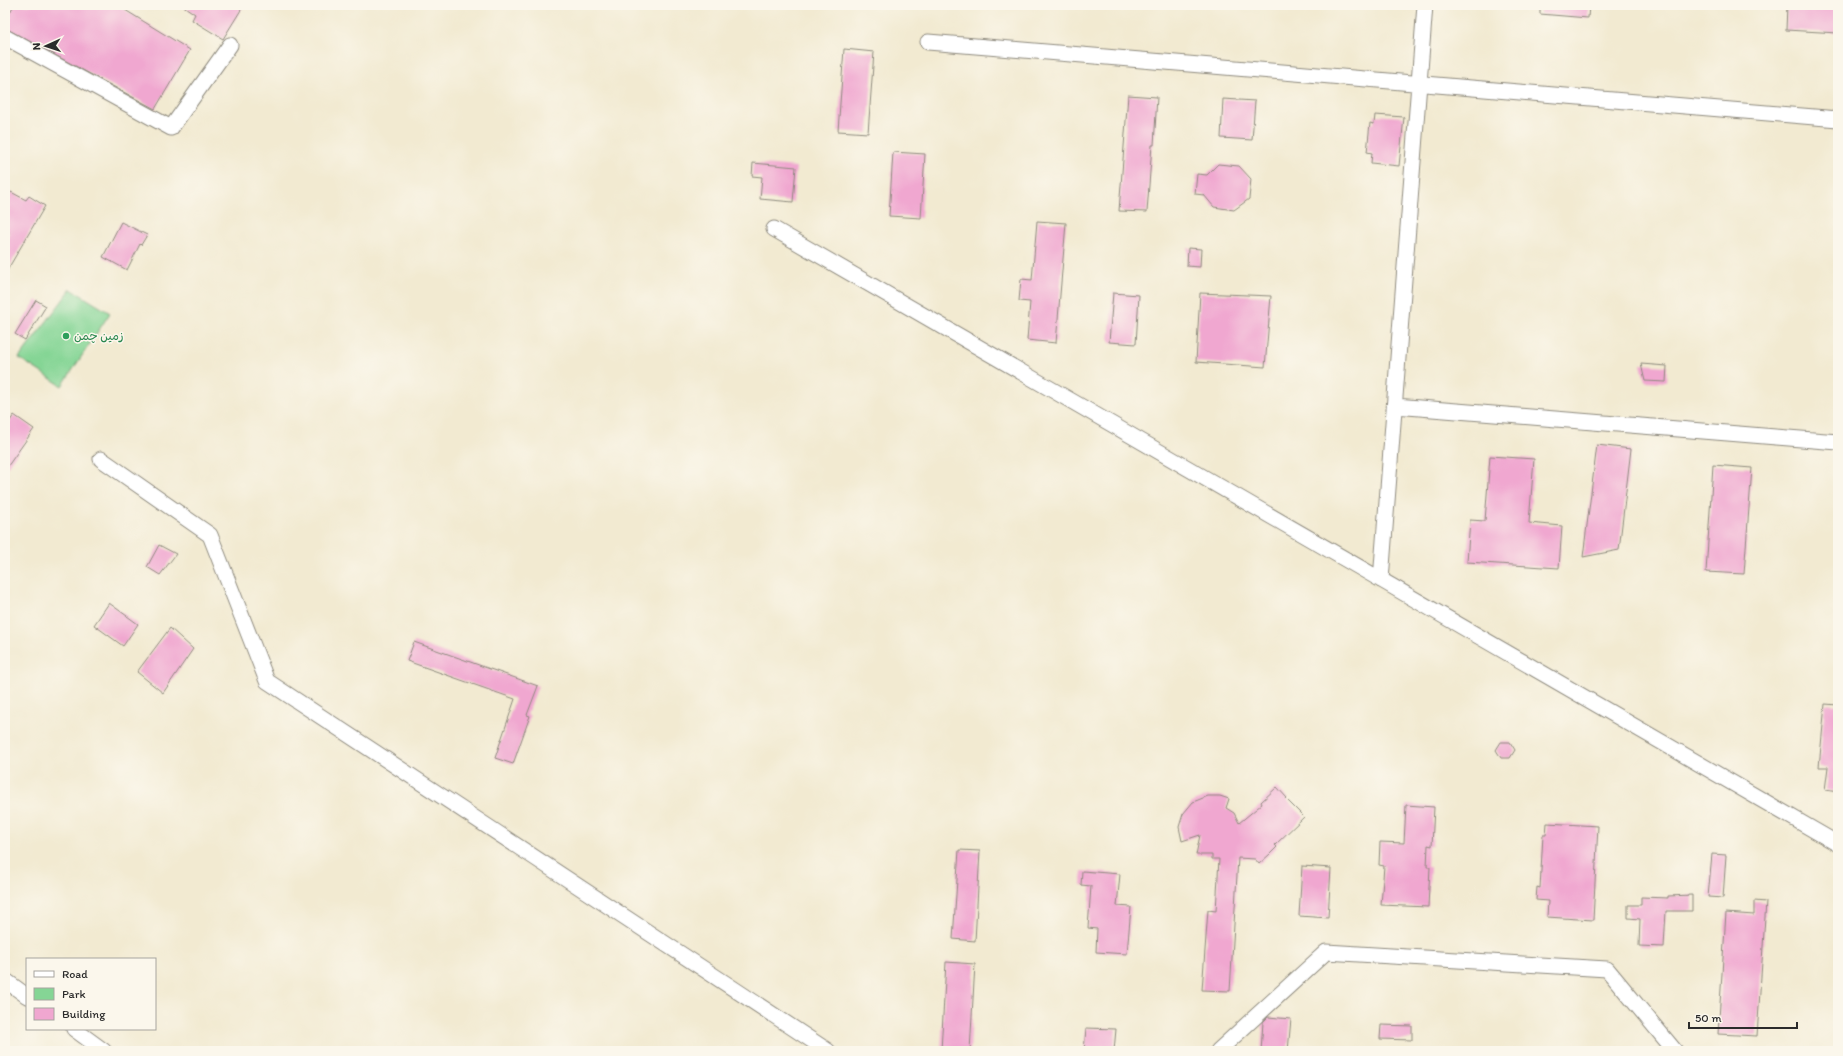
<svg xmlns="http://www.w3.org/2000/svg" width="1843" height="1056" font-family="Itim,'Playpen Sans Arabic',sans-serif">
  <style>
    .green { fill: #85d595; stroke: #588060 }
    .building { fill: #f0a7d0 }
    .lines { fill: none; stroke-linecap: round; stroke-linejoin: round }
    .minor-casing { stroke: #8e8a7e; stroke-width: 17 }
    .minor { stroke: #fff; stroke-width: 15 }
    .leisure-dot { fill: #2e9e5b; stroke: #fbf7ec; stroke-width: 1.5 }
    .labels { text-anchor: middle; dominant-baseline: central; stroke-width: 3; stroke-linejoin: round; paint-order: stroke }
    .leisure-label { font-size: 12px; fill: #27864d; stroke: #fbf7ec; text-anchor: start }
  </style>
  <rect width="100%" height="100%" fill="#fbf7ec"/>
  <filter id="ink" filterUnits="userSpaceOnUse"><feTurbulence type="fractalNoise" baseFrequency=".025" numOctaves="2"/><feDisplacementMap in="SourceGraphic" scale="8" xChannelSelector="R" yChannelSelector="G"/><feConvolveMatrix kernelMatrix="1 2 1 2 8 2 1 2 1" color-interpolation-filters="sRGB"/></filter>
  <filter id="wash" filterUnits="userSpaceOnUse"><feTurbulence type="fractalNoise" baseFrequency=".012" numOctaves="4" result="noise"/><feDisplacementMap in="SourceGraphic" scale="16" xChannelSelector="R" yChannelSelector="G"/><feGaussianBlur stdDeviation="0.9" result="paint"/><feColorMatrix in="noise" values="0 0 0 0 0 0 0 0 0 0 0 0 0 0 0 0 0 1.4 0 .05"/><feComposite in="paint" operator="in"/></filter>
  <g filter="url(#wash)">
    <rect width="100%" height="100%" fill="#f2ead1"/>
    <path class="green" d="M71,289L110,313L62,386L19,358Z"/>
    <g id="blocks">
      <path class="building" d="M14,5H117L190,50L155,109L5,28V21Z
        M182,5H244L223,39L192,20L195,14Z
        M1540,5H1589L1588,18L1540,14Z
        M1787,5H1838V33L1786,30Z
        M844,49L874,52L868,133L838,131Z
        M1128,95L1157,97L1154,145H1152L1147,212L1119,211Z
        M1223,99L1255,101L1252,140L1221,138Z
        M1375,115L1404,117L1399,166L1371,163L1372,153L1367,152L1370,123L1374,124Z
        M893,152L925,154L921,218L889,216Z
        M753,163L796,167L793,202L760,199L762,177L752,176Z
        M1218,164L1239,166L1251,179L1249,199L1234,210L1214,207L1204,195L1195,194L1197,174L1207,175Z
        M11,192L26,200L29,196L45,206L5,274V241L9,232L5,231V202Z
        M1037,221L1066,223L1056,343L1027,340L1030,302L1019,301L1021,279L1032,280Z
        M121,222L147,235L141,245L140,244L127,270L103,257Z
        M1188,248L1201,249L1200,267L1187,266Z
        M1113,293L1139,295L1136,344L1109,342Z
        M1200,293L1271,296L1265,367L1196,362Z
        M36,300L46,306L25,340L15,334Z
        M1641,364L1667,366L1666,382L1645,381Z
        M14,415L34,429L5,470V428Z
        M1597,445L1631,449L1619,550L1583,557Z
        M1490,456L1534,459L1529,523L1562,526L1559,568L1467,562L1470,520L1485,521Z
        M1713,465L1752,468L1744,574L1706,572Z
        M159,545L176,554L160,575L147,567Z
        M109,603L138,624L123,646L94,625Z
        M170,628L193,649L163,693L137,672Z
        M414,642L538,686L527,715L530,716L513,764L495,758L515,699L407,661Z
        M1825,704L1838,705V792L1825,790L1828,767H1819Z
        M1501,742H1510L1515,750L1510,758H1501L1496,750Z
        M1277,787L1287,798L1286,799L1304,817L1275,845L1277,847L1270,854L1259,864L1255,859L1238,858L1230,991L1202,990L1208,910L1216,911L1219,859H1212V855H1196L1200,835L1182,841L1179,827L1183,814L1193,802L1208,796H1220L1229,799L1226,808L1234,813L1239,823L1262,804L1261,802Z
        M1406,805L1434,807L1432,846L1428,845L1427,867H1430L1428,907L1381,905L1384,866L1379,865L1380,842L1404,843Z
        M1547,823L1598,826L1593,920L1547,917L1548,901L1536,900L1537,887L1540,888L1543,835H1546Z
        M959,850L980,851L975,941L953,939Z
        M1712,854L1726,855L1723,898L1708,897Z
        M1302,866L1331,868L1328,918L1299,916Z
        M1082,871L1120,874L1117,906L1131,907L1127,954L1096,952L1097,929L1088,928L1091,886L1081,885Z
        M1692,895V911H1666L1664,947L1639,946L1640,919L1628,918V905H1641V897L1668,898V896Z
        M1754,901L1766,902L1757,1036L1718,1034L1726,913L1754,915Z
        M946,962L975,964L970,1051H941Z
        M1268,1017L1291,1019L1288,1051H1261L1263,1022Z
        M1381,1025L1412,1026V1040L1380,1039Z
        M1086,1028L1116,1029L1114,1051H1084Z"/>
    </g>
  </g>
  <g filter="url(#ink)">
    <use href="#blocks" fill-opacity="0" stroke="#8e8a7e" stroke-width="1"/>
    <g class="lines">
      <g class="minor-casing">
        <path id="minor" d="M5,37L171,128L230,45
          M928,42L1838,119
          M774,229L1838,844
          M1395,406L1838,442
          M101,459L210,535L267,681L828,1051
          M1381,580L1425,5
          M5,980L27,996
          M74,1029L104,1051
          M1218,1051L1326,952L1607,969L1675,1051"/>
      </g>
      <use href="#minor" class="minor"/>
    </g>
  </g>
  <circle class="leisure-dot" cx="66" cy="336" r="4"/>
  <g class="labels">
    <g class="leisure-label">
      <text x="74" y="336">زمین چمن</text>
    </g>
  </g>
  <rect width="1843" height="1056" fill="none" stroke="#fbf7ec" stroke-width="20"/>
  <rect x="26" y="958" width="130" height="72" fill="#fbf7ec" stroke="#a8a59f"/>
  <rect x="34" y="971" width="20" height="6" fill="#ffffff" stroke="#a8a59f"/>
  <text x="62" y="978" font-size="12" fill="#2b2b2b">Road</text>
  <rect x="34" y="988" width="20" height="12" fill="#85d595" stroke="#a8a59f"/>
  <text x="62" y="998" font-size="12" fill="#2b2b2b">Park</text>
  <rect x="34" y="1008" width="20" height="12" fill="#f0a7d0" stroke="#a8a59f"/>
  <text x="62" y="1018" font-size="12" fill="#2b2b2b">Building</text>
  <g transform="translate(46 46) rotate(267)" stroke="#fbf7ec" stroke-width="3" paint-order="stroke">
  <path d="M0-3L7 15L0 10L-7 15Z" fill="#2b2b2b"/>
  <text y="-6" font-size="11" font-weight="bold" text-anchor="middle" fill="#2b2b2b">N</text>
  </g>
  <path d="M1689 1022v6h108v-6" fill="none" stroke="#2b2b2b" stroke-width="2"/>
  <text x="1695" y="1022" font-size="12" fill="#2b2b2b" stroke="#fbf7ec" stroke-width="3" paint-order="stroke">50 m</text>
</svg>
